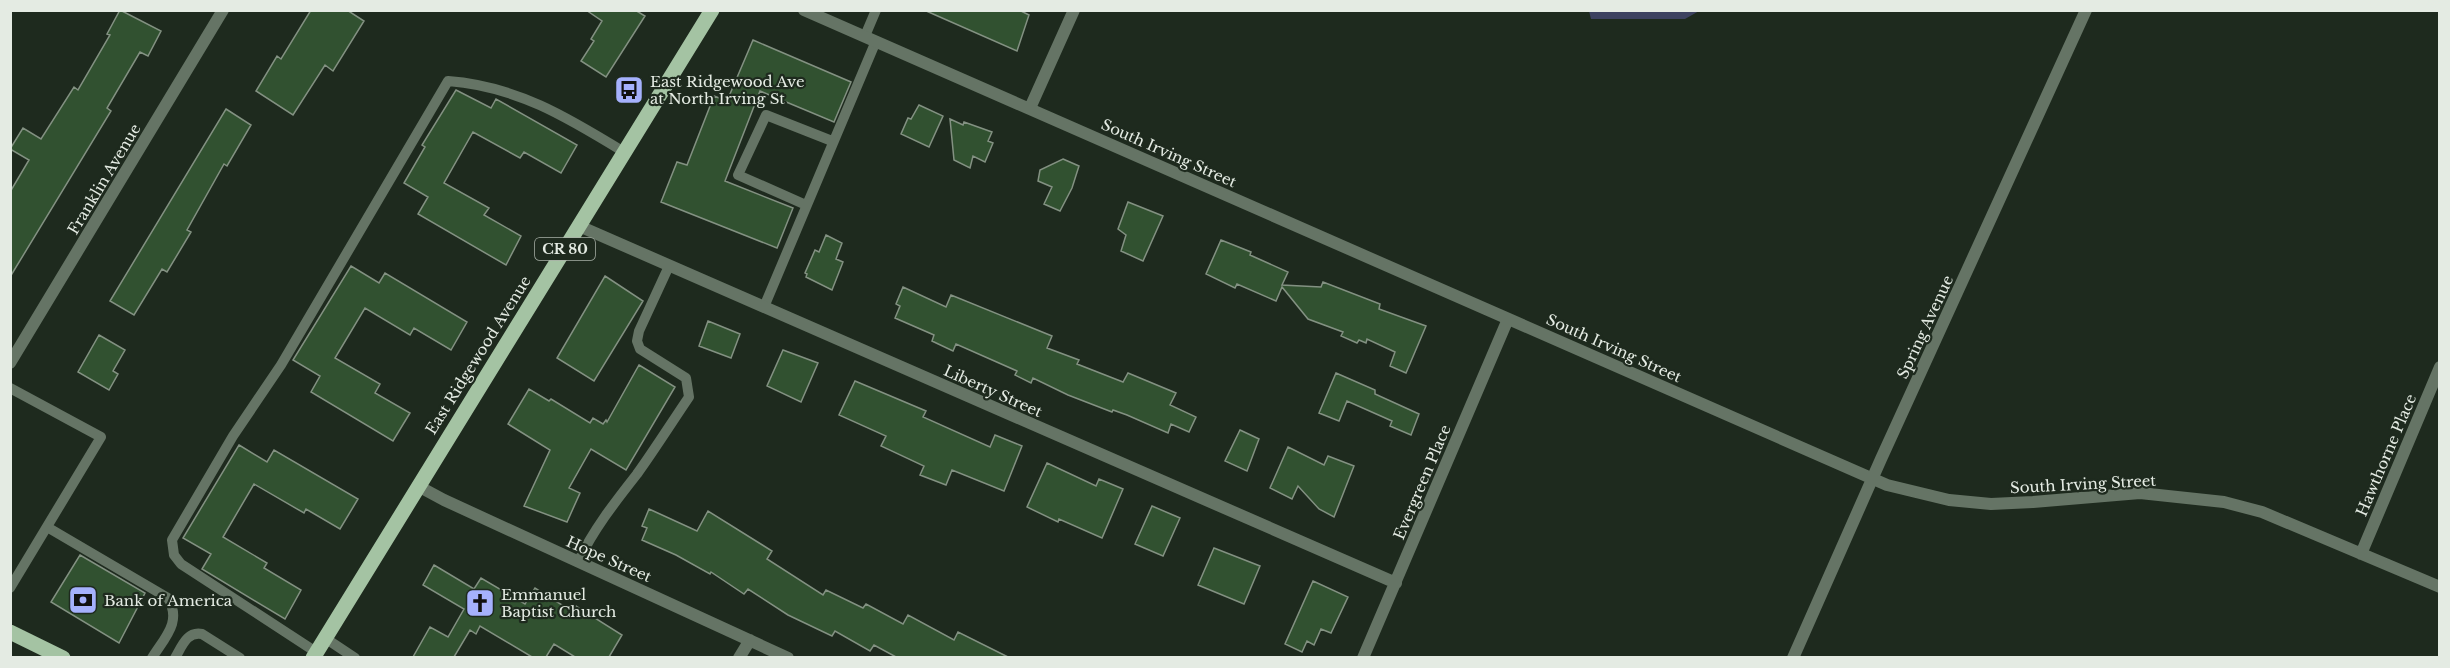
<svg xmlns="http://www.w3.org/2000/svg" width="2450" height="668" font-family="'Libre Baskerville',serif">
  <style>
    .green { fill: #3d4260 }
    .building { fill: #315130; stroke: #839182; stroke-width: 1.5 }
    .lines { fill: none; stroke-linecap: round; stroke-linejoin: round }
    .service { stroke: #657465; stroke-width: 10 }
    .minor { stroke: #657465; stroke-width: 12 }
    .primary { stroke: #a4c3a3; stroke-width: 15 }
    .labels { text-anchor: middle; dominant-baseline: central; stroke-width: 4.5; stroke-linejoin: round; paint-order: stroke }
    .shield { fill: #1e2a1e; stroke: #a9b1a8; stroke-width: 1.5 }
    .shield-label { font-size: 14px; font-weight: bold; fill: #e4ebe3 }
    .poi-label { font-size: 15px; fill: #e4ebe3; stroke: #1e2a1e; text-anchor: start }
    .street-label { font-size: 15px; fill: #e4ebe3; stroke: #1e2a1e }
  </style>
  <rect width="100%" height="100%" fill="#1e2a1e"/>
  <path class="green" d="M1589,11V10L1699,11L1685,19H1591Z"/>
  <path class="building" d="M120,10L161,31L148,56L140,52L107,108L111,111L10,277V192L29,160L10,149L23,128L41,139L74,87L78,90L110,35L107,34Z
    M311,10H347L364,21L333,71L325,65L293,115L256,91L277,56L281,59Z
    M586,10H635L645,16L606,77L581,61L594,41L591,39L602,21Z
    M924,10H1019L1029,15L1017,51Z
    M753,40L851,82L834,122L760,91L725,181L793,208L777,248L661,202L677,162L687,165L714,96L727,101Z
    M456,90L491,108L496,99L577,145L561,173L524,152L520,158L473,132L444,183L489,208L484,215L521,236L506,265L418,214L428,197L404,183L425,147L422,145Z
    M919,105L943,116L929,147L901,134L908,118L911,119Z
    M226,109L251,125L227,166L224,164L187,230L191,232L167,272L162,269L134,315L110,301Z
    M950,119L963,125L964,122L992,132L988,141L993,143L985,162L973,156L970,168L954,160Z
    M1063,159L1079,166L1072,188L1060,211L1044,204L1052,187L1038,181L1040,170Z
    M1128,202L1163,216L1143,261L1121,251L1126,235L1118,229Z
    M826,235L842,243L836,259L843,262L832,290L806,277L807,274L805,273L815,250L819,252Z
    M1221,240L1251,252L1250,255L1288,272L1282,285L1321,287L1323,282L1380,304L1379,309L1426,326L1406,373L1390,366L1395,352L1367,339L1366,343L1359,340L1357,343L1341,336L1343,332L1308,319L1282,287L1276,301L1237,284L1235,288L1206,274Z
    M351,266L379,283L385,273L467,322L451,350L414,328L410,335L365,308L335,358L380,384L375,393L410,413L393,441L311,392L320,376L293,360Z
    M605,276L643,301L594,381L557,358Z
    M903,287L946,307L951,295L1052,336L1047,348L1079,360L1077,364L1123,382L1128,373L1176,393L1170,405L1196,417L1189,432L1171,424L1168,433L1127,415L1113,410L1112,412L1068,395L1033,378L1031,383L1015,375L1017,371L956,344L953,351L932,341L934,335L895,318L900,306L896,304Z
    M708,321L740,334L731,358L699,346Z
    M99,335L125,350L113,371L118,374L109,390L78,372Z
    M783,350L818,363L801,402L767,386Z
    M639,365L675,387L626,470L591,449L569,488L580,493L567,522L524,506L550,450L508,424L529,389L549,401L551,399L590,423L593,418L603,424L606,420L607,422Z
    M1336,373L1375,390V394L1419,414L1411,435L1390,426L1392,421L1347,401L1339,421L1319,413Z
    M855,381L926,411L923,417L990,447L995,435L1022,446L1004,491L952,470L946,485L920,475L924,466L881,446L886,436L839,415Z
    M1240,430L1259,439L1247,471L1225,461Z
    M239,445L267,462L274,450L358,499L340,529L306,509L304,513L254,484L223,537L267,563L264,568L301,590L285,619L202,569L211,554L183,538Z
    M1288,447L1324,465L1328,456L1354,466L1334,517L1319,509L1298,486L1292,499L1270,488Z
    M1047,463L1096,486L1099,479L1123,489L1102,538L1059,519L1058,522L1027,507Z
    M1152,506L1180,518L1163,556L1135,544Z
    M649,509L697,531L708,511L772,551L767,559L823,595L826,590L863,608L866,604L903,624L908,615L954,640L958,632L1008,657H896L874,645L870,651L835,631L832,636L788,615L748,589L744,594L711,572L710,574L676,555L642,540L647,528L642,526Z
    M1214,548L1260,566L1244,604L1198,585Z
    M80,555L145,593L119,643L51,602Z
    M434,565L474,589L481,578L525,604L535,588L573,612L576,606L622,635L609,657H575L554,644L546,657H532L480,626L476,634L470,630L454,657H413L430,627L448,637L464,609L423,585Z
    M1313,581L1348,597L1331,633L1321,629L1314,645L1307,641L1302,652L1285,644Z"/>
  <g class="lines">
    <path class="service" d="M865,36L876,10
      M806,205L738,175L766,115L832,141
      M764,307L876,41
      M10,388L101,437L10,588
      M47,527L168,598C182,622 165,637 152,658
      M578,562C593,530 615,502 637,474C655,449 672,422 689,397L686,378L640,349L637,341L639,331L669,266
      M325,638L355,658
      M316,652L181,564L174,555L172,540L233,436L281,365L448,81C516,86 567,117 624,152
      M175,658C182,646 187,631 202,634L240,658"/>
    <path class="minor" d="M804,10L1887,485L1949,500L1991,504L2033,502L2140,493L2224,502L2262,512L2440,587
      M1030,108L1074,10
      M579,226L1396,583
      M10,363L223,10
      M418,486L444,500L788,658
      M2361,554L2440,367
      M739,658L750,640
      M1363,658L1508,319
      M1793,658L1881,459L2086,10"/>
    <path class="primary" d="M10,632L63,658
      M313,658L712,10"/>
  </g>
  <defs>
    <g id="bus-square" transform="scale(1.5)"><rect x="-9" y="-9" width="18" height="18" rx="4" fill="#a5b1fc" stroke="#1e2a1e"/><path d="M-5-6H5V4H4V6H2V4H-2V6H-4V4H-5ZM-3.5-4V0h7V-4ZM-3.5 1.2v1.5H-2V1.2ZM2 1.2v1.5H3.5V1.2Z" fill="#111"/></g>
    <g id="bank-square" transform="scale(1.5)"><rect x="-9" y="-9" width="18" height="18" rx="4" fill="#a5b1fc" stroke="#1e2a1e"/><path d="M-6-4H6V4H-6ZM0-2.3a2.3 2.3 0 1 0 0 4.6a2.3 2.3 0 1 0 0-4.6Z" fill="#111"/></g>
    <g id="church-square" transform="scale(1.5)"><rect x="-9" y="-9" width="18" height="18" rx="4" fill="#a5b1fc" stroke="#1e2a1e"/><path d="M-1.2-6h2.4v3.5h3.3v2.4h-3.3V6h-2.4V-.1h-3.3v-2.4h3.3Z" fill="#111"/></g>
  </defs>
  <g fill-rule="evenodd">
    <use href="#bus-square" x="629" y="90"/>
    <use href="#bank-square" x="83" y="600"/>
    <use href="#church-square" x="480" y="603"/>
  </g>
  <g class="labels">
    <rect class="shield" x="535" y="238" width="60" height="22" rx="4.5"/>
    <g class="shield-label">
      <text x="565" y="249">CR 80</text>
    </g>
    <g class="poi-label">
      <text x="650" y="81">East Ridgewood Ave<tspan x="650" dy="17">at North Irving St</tspan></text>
      <text x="501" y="594">Emmanuel<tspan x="501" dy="17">Baptist Church</tspan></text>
      <text x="104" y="600">Bank of America</text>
    </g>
    <g class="street-label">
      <text transform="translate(1169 153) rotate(24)">South Irving Street</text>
      <text transform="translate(104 179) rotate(-59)">Franklin Avenue</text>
      <text transform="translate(1925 327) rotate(-65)">Spring Avenue</text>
      <text transform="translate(1614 348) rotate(24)">South Irving Street</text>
      <text transform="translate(478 355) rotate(-58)">East Ridgewood Avenue</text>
      <text transform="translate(993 391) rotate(24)">Liberty Street</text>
      <text transform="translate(2386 455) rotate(-67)">Hawthorne Place</text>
      <text transform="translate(1422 482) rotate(-67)">Evergreen Place</text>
      <text transform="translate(2083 484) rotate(-3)">South Irving Street</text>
      <text transform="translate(609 559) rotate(24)">Hope Street</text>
    </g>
  </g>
  <rect width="2450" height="668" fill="none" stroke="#e4ebe3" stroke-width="24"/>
</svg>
